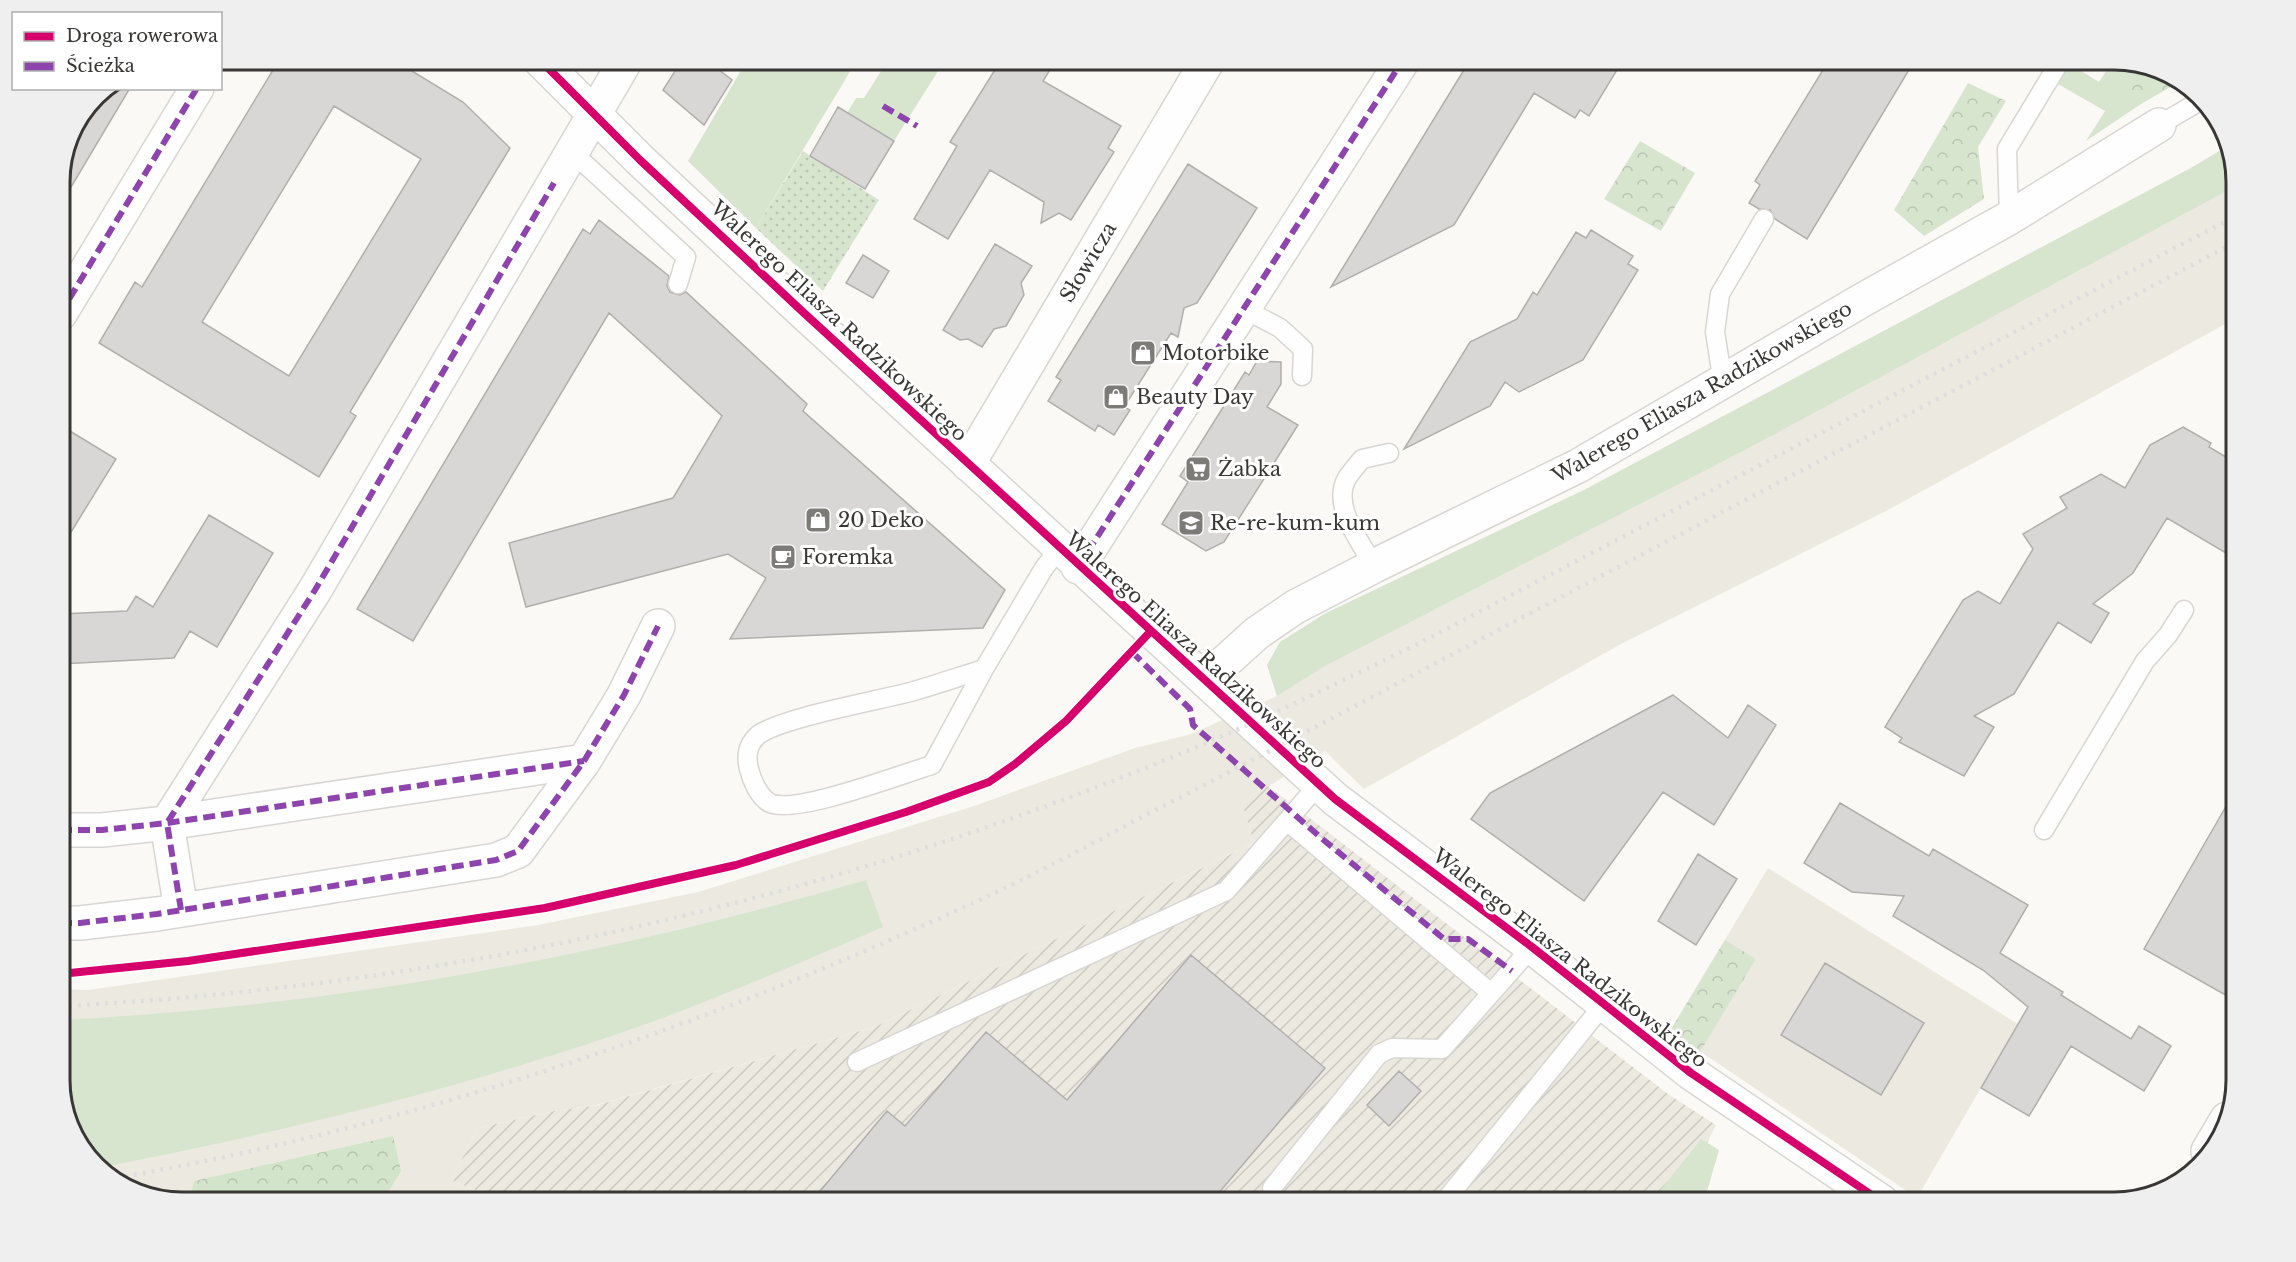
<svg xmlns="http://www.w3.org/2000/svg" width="2296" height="1262" font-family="'Libre Baskerville',serif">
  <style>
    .built { fill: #eceae0 }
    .industrial { fill: url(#industrial-furrows) }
    .grass { fill: #d7e5cf }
    .forest { fill: url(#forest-crowns) }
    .park { fill: url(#park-crowns) }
    .garden { fill: url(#garden-dots) }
    .building { fill: #d9d7d5; stroke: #b1afac; stroke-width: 1.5; fill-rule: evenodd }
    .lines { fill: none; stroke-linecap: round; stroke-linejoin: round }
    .lane-casing { stroke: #d7d6d3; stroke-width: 21 }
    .street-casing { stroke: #d7d6d3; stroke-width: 36 }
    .secondary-casing { stroke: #d7d6d3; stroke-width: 36 }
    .lane { stroke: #fefefe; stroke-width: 18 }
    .street { stroke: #fefefe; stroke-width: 33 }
    .secondary { stroke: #fefefe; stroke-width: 33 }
    .rail { stroke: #dededc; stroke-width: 4.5; stroke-dasharray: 3 6; stroke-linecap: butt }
    .quiet { stroke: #8e44ad; stroke-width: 6; stroke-dasharray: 12 6; stroke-linecap: butt }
    .cycleway-casing { stroke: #fff; stroke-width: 11 }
    .cycleway { stroke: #d6006c; stroke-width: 8 }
    .labels { text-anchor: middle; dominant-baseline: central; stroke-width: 6; stroke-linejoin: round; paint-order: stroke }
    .street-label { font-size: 20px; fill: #383735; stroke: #fff }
    .poi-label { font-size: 20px; fill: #383735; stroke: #fff; text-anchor: start }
    .rim { fill: none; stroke: #383735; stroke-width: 3 }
  </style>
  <defs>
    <pattern id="industrial-furrows" width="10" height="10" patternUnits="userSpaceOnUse" patternTransform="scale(1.5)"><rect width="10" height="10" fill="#eceae0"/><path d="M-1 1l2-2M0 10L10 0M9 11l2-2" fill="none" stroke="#cbc9c1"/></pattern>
    <pattern id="forest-crowns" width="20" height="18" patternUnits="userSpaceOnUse" patternTransform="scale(1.5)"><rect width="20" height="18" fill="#d2e4c9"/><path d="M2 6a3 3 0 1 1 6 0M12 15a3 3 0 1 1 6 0" fill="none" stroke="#b5c4ad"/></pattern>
    <pattern id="park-crowns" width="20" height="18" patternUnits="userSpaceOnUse" patternTransform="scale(1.5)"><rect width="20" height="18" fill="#d7e5cf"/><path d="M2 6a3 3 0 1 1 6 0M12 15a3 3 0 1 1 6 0" fill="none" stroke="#b9c5b2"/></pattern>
    <pattern id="garden-dots" width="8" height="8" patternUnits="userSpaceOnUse" patternTransform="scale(1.5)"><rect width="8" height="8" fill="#d7e5cf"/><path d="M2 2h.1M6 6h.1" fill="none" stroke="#b9c5b2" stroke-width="1.8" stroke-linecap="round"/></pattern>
  </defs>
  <rect width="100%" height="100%" fill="#fbf9f5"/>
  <path class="built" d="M2189,169L2236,175V318L1888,510L1621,644L1364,789L1325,751L1242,803L1254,843L875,1027L593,1106L559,1110L478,1128L451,1180L503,1202H183L128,1189L80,1147L60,1088V989L88,990L538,925L698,892L974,806L1135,748L1191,734L1277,696L1267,665L1280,642L1326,613L1584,490Z
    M1768,868L2018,1024L1917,1198L1670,1031Z"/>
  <path class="industrial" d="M1268,786L1668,1094L1716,1125L1678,1202H503L451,1180L478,1128L559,1110L594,1106L875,1027L1254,843L1242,803Z"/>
  <path class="grass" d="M747,60H857L756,228L688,161Z
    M888,60H945L894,141L847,113L856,98H864Z
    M2113,60L2168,73L2179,82L2144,102L2086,141L2105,111L2058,84L2070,64L2099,82Z
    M2226,147L2236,175V186L1745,450L1323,667L1277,696L1267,665L1280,642L1326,613L1584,490L2189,169Z
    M866,880L883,927C807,960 730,993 652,1022C473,1086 288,1131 103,1167L80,1147L60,1088V1020C337,1006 601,957 866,880Z
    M1701,1139L1719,1150L1704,1202H1651Z"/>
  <path class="forest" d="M393,1136L401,1171L382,1202H209L190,1198L194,1181Z"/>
  <path class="park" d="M2138,66L2168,73L2179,82L2137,106L2120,96Z
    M1968,83L2006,101L1978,147L1984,199L1924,236L1894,210Z
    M1640,141L1695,173L1661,231L1604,199Z
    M1725,940L1756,959L1700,1052L1670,1031Z"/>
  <path class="garden" d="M803,151L879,200L823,291L756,228Z"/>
  <path class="building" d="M279,60H394L463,102L510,148L350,412L356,416L319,477L99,343L135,282L142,287ZM334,106L421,159L289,376L202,322Z
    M682,60H706L732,80L704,125L663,90Z
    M1001,60H1056L1043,81L1121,126L1108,148L1114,152L1071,220L1059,213L1041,223L1044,202L990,170L948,239L914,219L957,146L950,142Z
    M1470,60H1623L1589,116L1580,110L1575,118L1534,93L1454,225L1331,287Z
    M1829,60H1915L1807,239L1775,219L1770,210L1759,209L1749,203L1760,185L1755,181Z
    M107,88H130L61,204L60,175L72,129L96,96Z
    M838,107L894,141L865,189L810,156Z
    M1188,164L1257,208L1197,303L1184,308L1178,337L1171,333L1124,407L1130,410L1114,435L1098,425L1095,431L1048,401L1061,380L1056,377Z
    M599,220L669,276L667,286L670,292L680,295L686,292L807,404L803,411L1005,590L983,628L730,639L766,578L728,554L526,607L509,543L673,498L722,416L609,313L413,641L357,609L583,229L590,234Z
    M1591,230L1633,256L1628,264L1638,270L1583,360L1519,392L1505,382L1490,406L1404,449L1470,342L1517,319L1533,292L1537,295L1576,232L1586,238Z
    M995,244L1032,266L1021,283L1024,295L1006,326L994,329L982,347L968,339L960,340L943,330Z
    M863,255L889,271L873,298L846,283Z
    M1257,361L1281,362V384L1267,407L1298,425L1224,542L1206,551L1162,524L1188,482L1180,476L1245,372L1249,375Z
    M60,425L116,459L60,550Z
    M2183,427L2211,443L2209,447L2236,463V559L2167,518L2133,573L2093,604L2109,613L2091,643L2058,622L2014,694L1974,716L1994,727L1964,776L1899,742L1902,738L1885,727L1963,600L1978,591L2000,604L2033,549L2023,534L2067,508L2060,497L2101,474L2125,488L2150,445Z
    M209,515L273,553L217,647L190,631L174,658L60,664V614L127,611L136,596L153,607Z
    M1673,695L1728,738L1748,705L1776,725L1714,825L1663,792L1584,901L1471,819L1490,793Z
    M2236,789V1001L2144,949Z
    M1840,803L1929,856L1933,849L2028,905L2000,953L2063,992L2061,995L2131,1039L2139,1026L2171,1046L2144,1091L2071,1046L2029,1116L1981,1088L2028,1007L1983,970L1893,916L1904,896L1852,892L1804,863Z
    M1698,854L1737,879L1696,945L1658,921Z
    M1191,955L1325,1068L1211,1202H811L887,1111L905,1126L986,1032L1067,1100Z
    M1825,963L1924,1023L1881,1095L1781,1035Z
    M1399,1071L1421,1091L1389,1126L1367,1105Z"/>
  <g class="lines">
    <g class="lane-casing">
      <path id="lane" d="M2159,125L2200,101
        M573,153L686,257L678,284
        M2009,218L2007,149L2059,63
        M1244,309L1280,328L1303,349L1302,376
        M1723,383L1715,332L1720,294L1764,219
        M1374,566C1361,542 1331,506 1347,478C1351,472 1357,465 1362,459L1389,453
        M984,669L932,765C902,774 795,815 770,803C759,797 752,781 749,769C746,756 747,746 757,736C778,718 882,700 914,691C938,684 961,676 984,669L1044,568L1059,549
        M1287,821L1491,993
        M2044,830L2145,661L2168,635L2184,610
        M857,1062L1226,891L1319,784
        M1272,1188L1379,1054L1392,1048L1442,1049L1532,947
        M1444,1202L1604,1004"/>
    </g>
    <g class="street-casing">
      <path id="street" d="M60,314L197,88
        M968,464L1208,60
        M1078,567L1403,60
        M1205,680L1257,633L1295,607L1374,566L1578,466L1866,298L2009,218L2159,125
        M60,830H102L167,823L584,761
        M181,910L167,823L315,590L626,60
        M60,923H80L157,914L496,860L518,851L584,761L624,695L658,626
        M2208,1151L2227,1119"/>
    </g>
    <g class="secondary-casing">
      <path id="secondary" d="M540,60L640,160L804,313L1335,799L1532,947L1691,1073L1882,1202"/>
    </g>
    <use href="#lane" class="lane"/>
    <use href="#street" class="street"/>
    <use href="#secondary" class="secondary"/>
    <path class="rail" d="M60,1006C444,987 827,901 1182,753C1261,721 1337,683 1414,646L2236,216
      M116,1178C424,1124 720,1022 1003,889C1049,867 1093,843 1138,819C1242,766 1346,711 1449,656C1711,518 1974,380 2236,242"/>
    <path class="quiet" d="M883,106L917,126
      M60,314L197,88
      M1078,567L1403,60
      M1132,652L1190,709L1193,725L1320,837L1444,939H1468L1512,971
      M60,830H102L167,823L584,761
      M181,910L167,823L315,590L554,183
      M60,923H80L157,914L496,860L518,851L584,761L624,695L658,626"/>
    <g class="cycleway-casing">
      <path id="cycleway" d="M540,60L640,160L804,313L1335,799L1532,947L1691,1073L1882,1202
        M60,974L188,961L545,908L736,865L906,812L989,782L1015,764L1066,721L1150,632"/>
    </g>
    <use href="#cycleway" class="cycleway"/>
  </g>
  <defs>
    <g id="shop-square" transform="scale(1.35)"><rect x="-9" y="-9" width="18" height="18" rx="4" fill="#7c7b78" stroke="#fff"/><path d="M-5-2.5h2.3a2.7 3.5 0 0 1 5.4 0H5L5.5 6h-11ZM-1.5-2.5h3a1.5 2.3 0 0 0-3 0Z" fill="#fff"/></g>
    <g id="supermarket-square" transform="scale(1.35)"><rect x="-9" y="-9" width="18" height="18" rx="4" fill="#7c7b78" stroke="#fff"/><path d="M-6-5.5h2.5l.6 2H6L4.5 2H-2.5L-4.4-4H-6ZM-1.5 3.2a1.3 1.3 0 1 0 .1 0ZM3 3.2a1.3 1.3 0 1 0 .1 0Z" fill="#fff"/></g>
    <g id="school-square" transform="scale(1.35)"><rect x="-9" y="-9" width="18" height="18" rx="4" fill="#7c7b78" stroke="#fff"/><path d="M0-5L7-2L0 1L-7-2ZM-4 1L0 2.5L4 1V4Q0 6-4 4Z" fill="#fff"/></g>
    <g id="cafe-square" transform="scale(1.35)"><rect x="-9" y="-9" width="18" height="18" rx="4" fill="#7c7b78" stroke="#fff"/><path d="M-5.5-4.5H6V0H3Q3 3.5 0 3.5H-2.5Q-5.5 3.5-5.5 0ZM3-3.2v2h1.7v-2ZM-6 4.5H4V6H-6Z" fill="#fff"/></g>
  </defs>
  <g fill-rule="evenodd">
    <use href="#shop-square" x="1143" y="353"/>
    <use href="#shop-square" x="1116" y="397"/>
    <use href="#supermarket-square" x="1198" y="469"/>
    <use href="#shop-square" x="818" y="520"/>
    <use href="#school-square" x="1191" y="523"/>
    <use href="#cafe-square" x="783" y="557"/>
  </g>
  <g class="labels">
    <g class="street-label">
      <text transform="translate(1088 262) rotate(-59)">Słowicza</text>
      <text transform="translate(839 321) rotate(43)">Walerego Eliasza Radzikowskiego</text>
      <text transform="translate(1702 392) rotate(-30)">Walerego Eliasza Radzikowskiego</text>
      <text transform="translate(1196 650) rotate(42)">Walerego Eliasza Radzikowskiego</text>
      <text transform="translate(1570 958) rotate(38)">Walerego Eliasza Radzikowskiego</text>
    </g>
    <g class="poi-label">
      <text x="1162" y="353">Motorbike</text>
      <text x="1136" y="397">Beauty Day</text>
      <text x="1218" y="469">Żabka</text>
      <text x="838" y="520">20 Deko</text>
      <text x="1210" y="523">Re-re-kum-kum</text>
      <text x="802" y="557">Foremka</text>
    </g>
  </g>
  <path d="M0 0H2296V1262H0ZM182 70H2114A112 112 0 0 1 2226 182V1080A112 112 0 0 1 2114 1192H182A112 112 0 0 1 70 1080V182A112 112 0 0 1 182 70Z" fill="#efefef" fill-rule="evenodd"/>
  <path class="rim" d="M182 70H2114A112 112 0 0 1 2226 182V1080A112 112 0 0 1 2114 1192H182A112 112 0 0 1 70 1080V182A112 112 0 0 1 182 70Z"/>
  <rect x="12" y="12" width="210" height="78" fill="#ffffff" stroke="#afafae" stroke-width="1.5"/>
  <rect x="24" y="32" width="30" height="9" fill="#d6006c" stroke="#afafae" stroke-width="1.5"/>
  <text x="66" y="42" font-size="18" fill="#383735">Droga rowerowa</text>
  <rect x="24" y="62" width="30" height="9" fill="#8e44ad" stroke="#afafae" stroke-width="1.5"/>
  <text x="66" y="72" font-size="18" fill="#383735">Ścieżka</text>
</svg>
